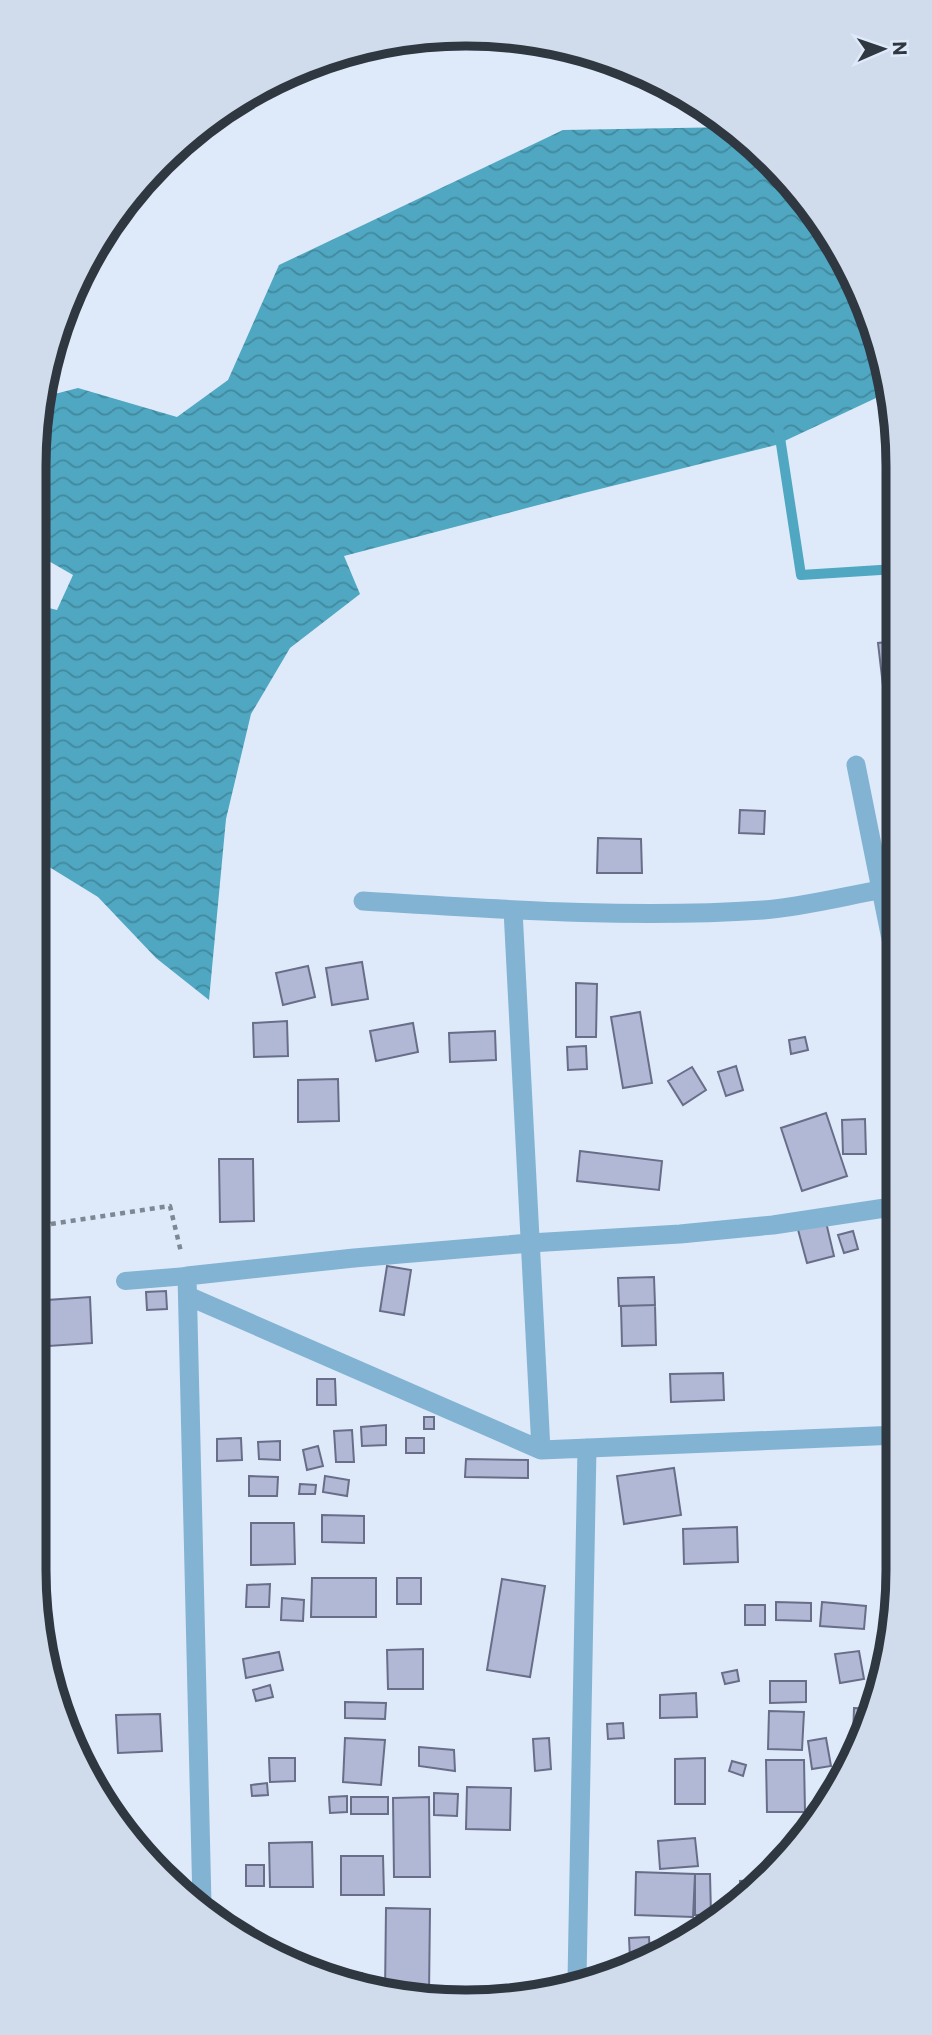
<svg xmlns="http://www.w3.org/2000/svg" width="932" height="2035" font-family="Commissioner,sans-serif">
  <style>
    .water { fill: url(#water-waves) }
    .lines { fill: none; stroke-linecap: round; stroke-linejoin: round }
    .stream { stroke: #4fa7c1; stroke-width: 10 }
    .building { fill: #b1b8d5; stroke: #686e88; stroke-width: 2 }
    .path { stroke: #7e8895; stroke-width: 4.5; stroke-dasharray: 5 5; stroke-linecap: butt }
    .service { stroke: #83b3d3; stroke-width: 18 }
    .minor { stroke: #83b3d3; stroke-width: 19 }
    .rim { fill: none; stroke: #2f3741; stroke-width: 9 }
  </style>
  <defs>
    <pattern id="water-waves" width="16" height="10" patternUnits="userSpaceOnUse" patternTransform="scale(1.75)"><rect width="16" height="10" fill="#4fa7c1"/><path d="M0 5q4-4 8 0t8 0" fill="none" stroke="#42899e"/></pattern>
  </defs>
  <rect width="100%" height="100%" fill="#deeafa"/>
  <path class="water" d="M734,127L809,202L866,300L883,364L876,398L776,445L584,493L344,556L360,594L290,648L251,714L226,819L209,1000L156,958L98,897L33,857V604L57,610L73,575L33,552V466L47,396L78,388L177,417L228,380L279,265L563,130Z"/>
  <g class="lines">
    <path class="stream" d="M779,431L801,575L896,569"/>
  </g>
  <path class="building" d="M896,641V685L883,686L878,643Z
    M740,810L765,811L764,834L739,833Z
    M598,838L641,839L642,873H597Z
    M362,962L368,999L332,1005L326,968Z
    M308,966L315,997L283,1005L276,973Z
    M576,983L597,984L596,1037H576Z
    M640,1012L652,1083L623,1088L611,1017Z
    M287,1021L288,1056L254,1057L253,1023Z
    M413,1023L418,1052L376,1061L370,1031Z
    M495,1031L496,1060L450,1062L449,1033Z
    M805,1037L808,1050L791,1054L789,1040Z
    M586,1046L587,1069L568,1070L567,1047Z
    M736,1066L743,1090L726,1096L718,1072Z
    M692,1067L706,1090L683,1105L668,1081Z
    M338,1079L339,1121L298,1122V1080Z
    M826,1113L847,1176L802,1191L781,1128Z
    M865,1119L866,1154H843L842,1120Z
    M580,1151L662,1161L659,1190L577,1181Z
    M219,1159H253L254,1221L220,1222Z
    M825,1218L834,1256L807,1263L797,1226Z
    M853,1231L858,1249L844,1253L838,1235Z
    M387,1266L411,1270L404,1315L380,1311Z
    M654,1277L655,1305L619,1306L618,1278Z
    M166,1291L167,1309L147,1310L146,1292Z
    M90,1297L92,1343L49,1346L47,1300Z
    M655,1305L656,1345L622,1346L621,1306Z
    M723,1373L724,1400L671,1402L670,1374Z
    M317,1379H335L336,1405H317Z
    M424,1417H434V1429H424Z
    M386,1425V1445L362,1446L361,1427Z
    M352,1430L354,1462H336L334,1431Z
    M241,1438L242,1460L217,1461V1439Z
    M406,1438H424V1453H406Z
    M280,1441V1460L259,1459L258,1442Z
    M318,1446L323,1466L307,1470L303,1450Z
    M466,1459L528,1460V1478L465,1477Z
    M674,1468L681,1515L624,1524L617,1476Z
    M249,1476L278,1477L277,1496H249Z
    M325,1476L349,1480L347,1496L323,1492Z
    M300,1484L316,1485L315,1494H299Z
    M322,1515L364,1516V1543L322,1542Z
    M251,1523H294L295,1564L251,1565Z
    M737,1527L738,1562L684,1564L683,1529Z
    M312,1578H376V1617H311Z
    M397,1578H421V1604H397Z
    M502,1579L545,1586L530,1677L487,1670Z
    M270,1584L269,1607H246L247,1585Z
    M282,1598L304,1600L303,1621L281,1620Z
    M776,1602L811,1603V1621L776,1620Z
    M822,1602L866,1606L864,1629L820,1626Z
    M745,1605H765V1625H745Z
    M423,1649V1689H388L387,1650Z
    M859,1651L864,1679L840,1683L835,1654Z
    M279,1652L283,1670L246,1678L243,1659Z
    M737,1670L739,1681L725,1684L722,1673Z
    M770,1681H806V1702L770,1703Z
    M270,1685L273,1697L256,1701L253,1690Z
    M696,1693L697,1717L660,1718V1695Z
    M345,1702L386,1703L385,1719L345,1718Z
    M854,1708L871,1709L863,1738H853Z
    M769,1711L804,1712L802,1750L768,1749Z
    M160,1714L162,1751L118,1753L116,1715Z
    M623,1723L624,1738L608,1739L607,1724Z
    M345,1738L385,1740L381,1785L343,1782Z
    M549,1738L551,1769L535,1771L533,1739Z
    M826,1738L831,1766L812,1769L808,1741Z
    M419,1747L454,1750L455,1771L419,1766Z
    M269,1758H295V1781L270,1782Z
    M705,1758V1804H675V1759Z
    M766,1760H804L805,1812H767Z
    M732,1761L746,1765L743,1776L729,1771Z
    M267,1783L268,1795L252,1796L251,1785Z
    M467,1787L511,1788L510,1830L466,1829Z
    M434,1793L458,1794L457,1816L434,1815Z
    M347,1796V1812L330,1813L329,1797Z
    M351,1797H388V1814H351Z
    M429,1797L430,1877H394L393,1798Z
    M695,1838L698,1866L660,1869L658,1841Z
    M312,1842L313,1887H270L269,1843Z
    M341,1856H383L384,1895H341Z
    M246,1865H264V1886H246Z
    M636,1872L695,1874L693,1917L635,1915Z
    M695,1874H710L711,1915H695Z
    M760,1880L741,1896L740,1881Z
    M386,1908L430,1909L429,1995L385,1994Z
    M649,1937L650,1955L630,1959L629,1938Z
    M338,1973H362V1986L338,1977Z"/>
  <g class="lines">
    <path class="path" d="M33,1233L51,1224L170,1206L181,1252"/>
    <path class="service" d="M125,1281L187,1276"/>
    <path class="minor" d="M856,765L897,969
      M363,901C496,909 630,919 763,910C802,907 841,897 879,890
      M513,910L541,1450
      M188,1296L541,1450L898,1435
      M202,1904L187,1276L354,1258L530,1243L680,1234L773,1225L898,1206
      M577,1980L587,1448"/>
  </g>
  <path d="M0 0H932V2035H0ZM466 46H466A420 420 0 0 1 886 466V1570A420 420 0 0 1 466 1990H466A420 420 0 0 1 46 1570V466A420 420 0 0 1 466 46Z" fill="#d0dceb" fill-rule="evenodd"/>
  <path class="rim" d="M466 46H466A420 420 0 0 1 886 466V1570A420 420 0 0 1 466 1990H466A420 420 0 0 1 46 1570V466A420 420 0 0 1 466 46Z"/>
  <g transform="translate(883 49) rotate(88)" stroke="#deeafa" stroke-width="5" paint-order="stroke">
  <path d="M0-5L12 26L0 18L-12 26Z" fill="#2f3741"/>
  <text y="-10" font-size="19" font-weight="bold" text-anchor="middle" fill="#2f3741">N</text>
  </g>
</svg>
